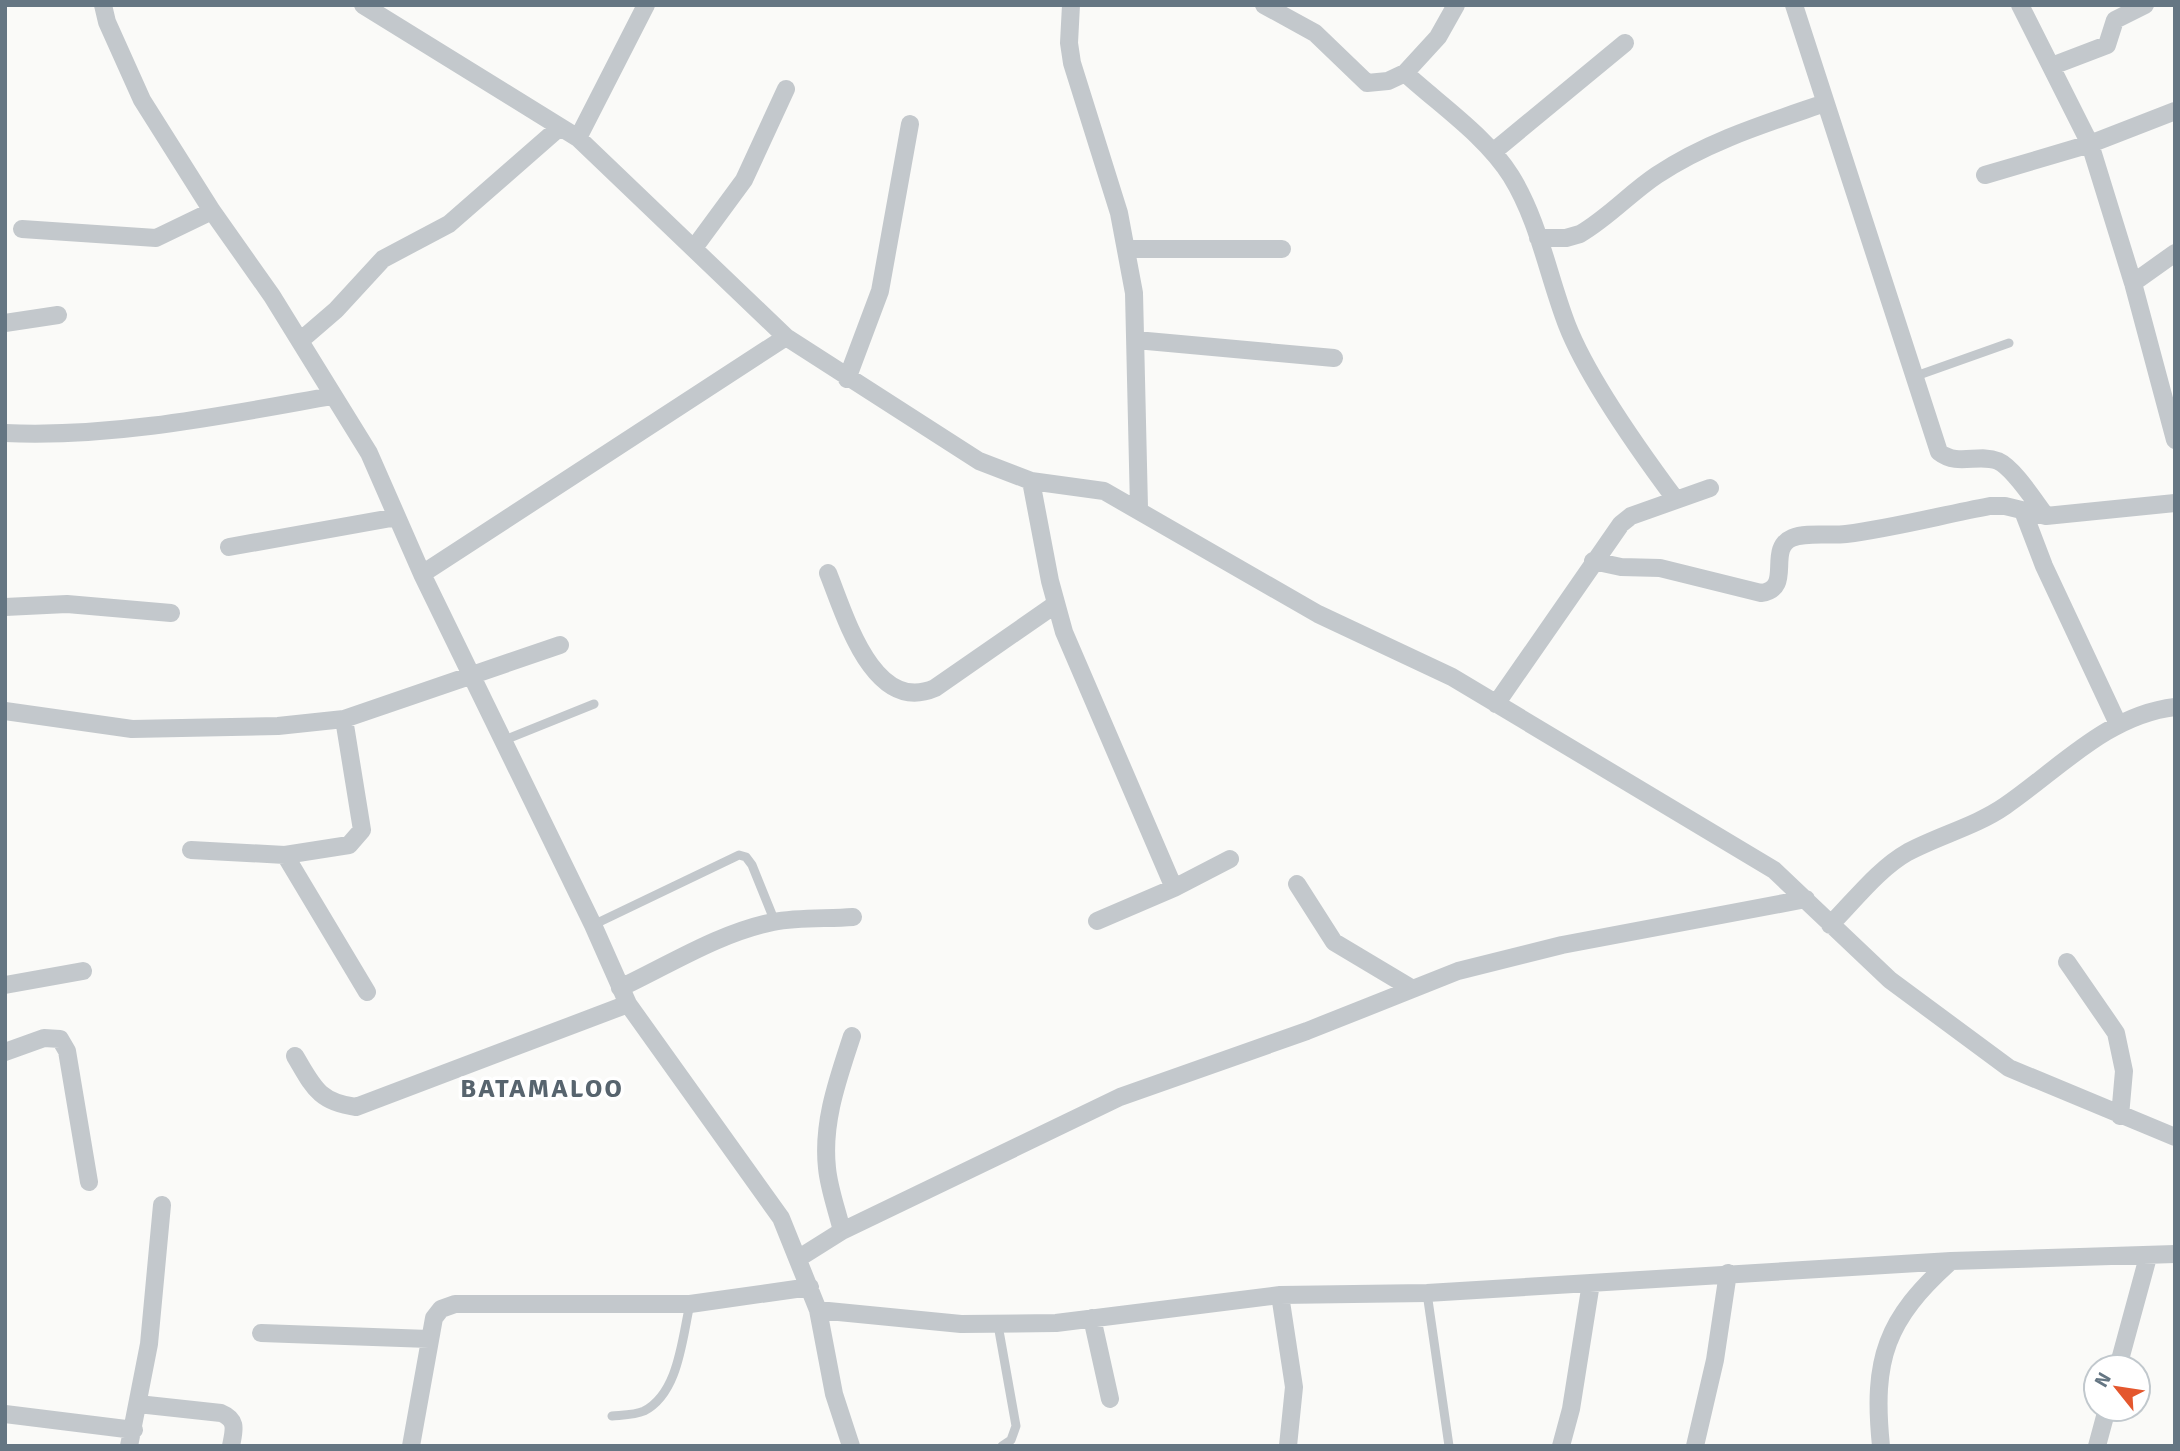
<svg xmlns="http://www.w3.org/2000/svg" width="2180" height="1451" font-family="Signika,sans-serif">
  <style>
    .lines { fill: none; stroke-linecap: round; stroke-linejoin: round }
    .lane { stroke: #c3c8cc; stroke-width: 9 }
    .street { stroke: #c3c8cc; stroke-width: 18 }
    .labels { text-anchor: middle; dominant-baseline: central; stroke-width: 7; stroke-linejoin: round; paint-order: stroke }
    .district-label { font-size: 26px; font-weight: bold; letter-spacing: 2px; fill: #57646e; stroke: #fff }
  </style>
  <rect width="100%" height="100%" fill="#fafaf8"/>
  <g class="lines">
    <path class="lane" d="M1916,376L2009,343
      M502,741L594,704
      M593,925L739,855L746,857L752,865L775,922
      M1427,1293L1449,1446
      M998,1325L1016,1426L1011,1440L1002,1446
      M612,1416C622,1415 635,1415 644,1411C679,1393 682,1338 690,1304"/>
    <path class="street" d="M103,5L107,22L142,100L212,211L272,296L369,453L422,574L593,925L628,1004L781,1218L818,1310L834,1394L851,1446
      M363,5L578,138L786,337L979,461L1031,481L1104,491L1318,614L1452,677L1774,870L1890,980L2009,1068L2175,1137
      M1071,5L1069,43L1072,63L1119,213L1134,293L1139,508
      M1264,5L1315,33L1367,83L1388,81L1405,73C1440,105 1486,136 1511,176C1539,221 1548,276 1567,325C1588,379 1641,453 1676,500
      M1794,5L1939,452C1958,467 1978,453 1998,461C2014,468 2035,502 2046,516
      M2020,5L2090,144L2133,283L2175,440
      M2052,66L2107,45L2115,20L2145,5
      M1405,73L1438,37L1456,5
      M578,138L646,5
      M1493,152L1625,43
      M1985,175L2090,144L2175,111
      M22,229L156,238L212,211
      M1538,238H1566L1580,234C1609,217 1630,193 1657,175C1708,141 1767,123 1825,103
      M694,248L744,180L786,89
      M1127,249H1282
      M2133,283L2175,253
      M5,323L58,315
      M1136,340L1334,358
      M300,341L336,310L383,259L449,224L560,127
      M847,379L880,291L910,124
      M5,433C114,438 225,415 332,396
      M1031,481L1050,581L1064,632L1174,888
      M2023,511L2044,566L2118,724
      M229,547L397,517
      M1593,561L1621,567L1660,568L1761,593C1794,589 1766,549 1792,538C1807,532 1829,536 1846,534C1894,528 1942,515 1990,506H2005L2046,516L2175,503
      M828,573C845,615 873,715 935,688L1056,604
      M422,574L786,337
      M5,607L67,604L171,613
      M1496,704L1621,524L1631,516L1710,488
      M5,711L132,729L278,726L344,719L560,645
      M191,850L285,855L349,845L362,830L344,719
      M285,855L367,992
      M1297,884L1334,942L1411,988
      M1097,921L1174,888L1230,859
      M1830,925C1854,901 1878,869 1908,852C1940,835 1976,826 2005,806C2059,769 2107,715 2175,707
      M2067,962L2116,1033L2124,1071L2120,1116
      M5,985L83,971
      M620,988C669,965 719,933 773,922C799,917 827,919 853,917
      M5,1052L44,1038L60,1039L67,1051L89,1182
      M295,1056C313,1086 318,1102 356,1107L628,1004
      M842,1231C837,1210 829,1189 827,1168C822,1122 838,1079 852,1036
      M799,1258L842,1231L1120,1097L1307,1031L1458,971L1562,945L1806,899
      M1280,1295L1294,1387L1288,1446
      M818,1310L961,1324L1056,1323L1280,1295L1427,1293L1951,1261L2175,1254
      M1092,1318L1110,1399
      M261,1333L429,1339
      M2118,1367L2148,1257
      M138,1404L221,1413C238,1420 234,1430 231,1446
      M5,1414L134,1430
      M129,1446L149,1344L162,1205
      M411,1446L434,1318L441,1309L455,1304H690L810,1287
      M1561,1446L1571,1409L1591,1283
      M1695,1446L1715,1360L1728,1273
      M1881,1446C1872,1359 1886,1319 1951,1261
      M2097,1446L2107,1409"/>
  </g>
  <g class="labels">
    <g class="district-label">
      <text x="542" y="1089">BATAMALOO</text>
    </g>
  </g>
  <rect width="2180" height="1451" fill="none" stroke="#657683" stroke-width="14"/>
  <g transform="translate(2117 1388) rotate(300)"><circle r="33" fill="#ffffff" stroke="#c1c8cd" stroke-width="2"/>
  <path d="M0-5L12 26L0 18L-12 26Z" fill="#e4572e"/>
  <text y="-10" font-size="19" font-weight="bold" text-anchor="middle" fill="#657683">N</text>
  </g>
</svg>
